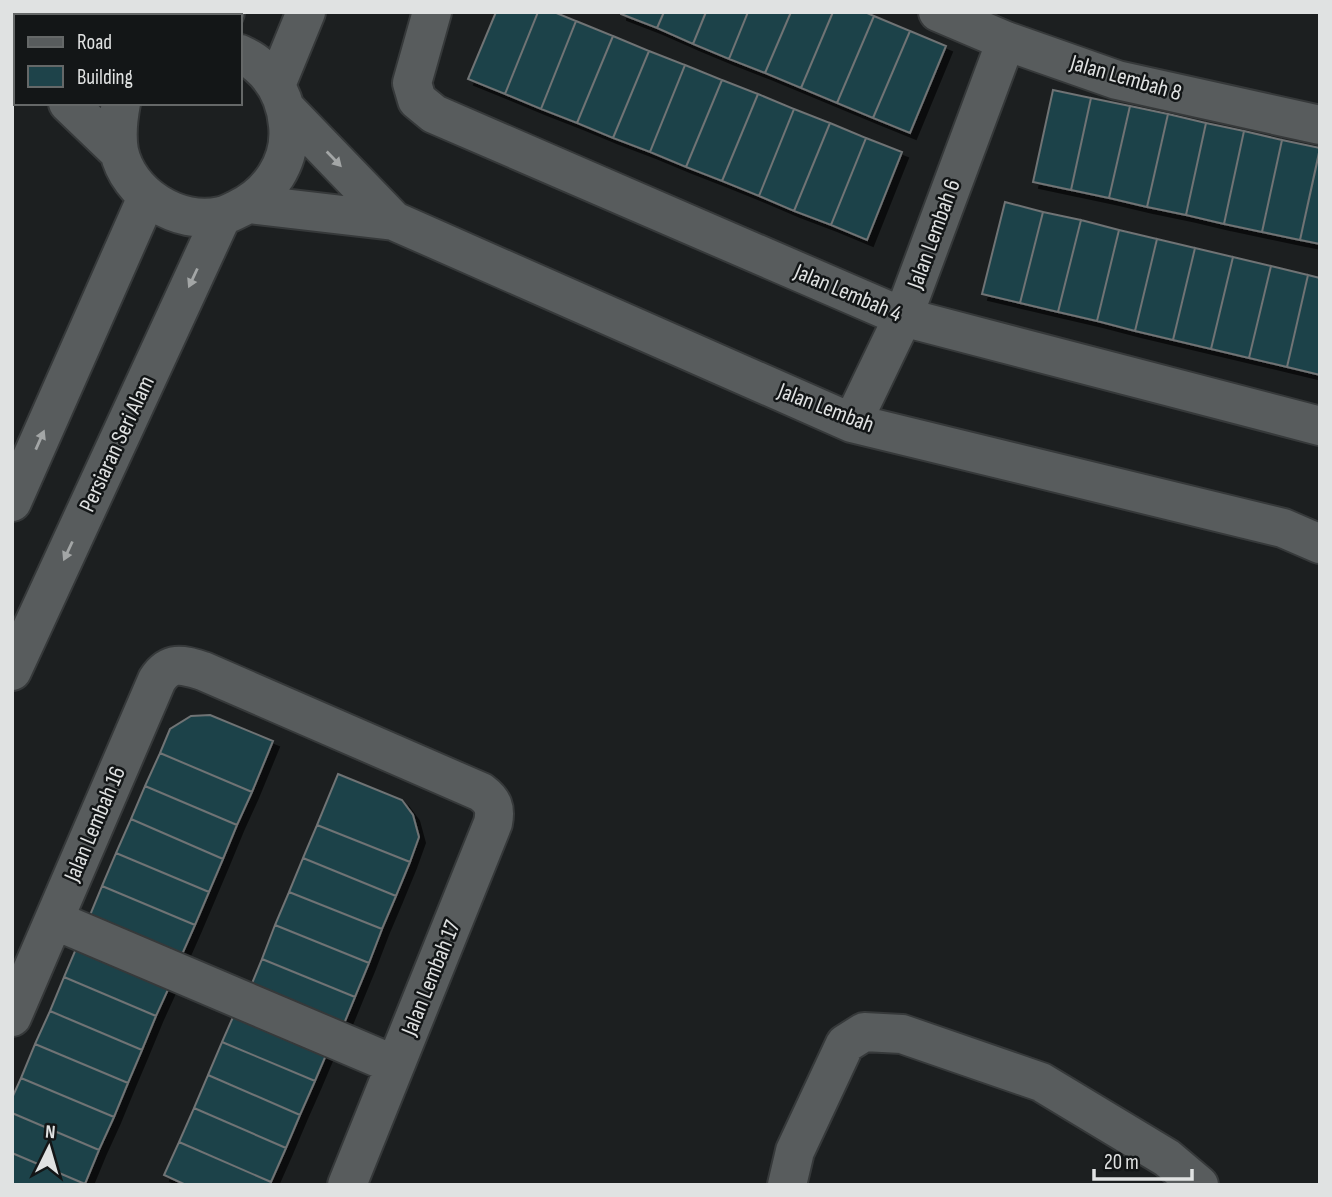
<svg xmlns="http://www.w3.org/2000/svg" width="1332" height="1197" font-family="'Sofia Sans Condensed',sans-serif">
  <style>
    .building { fill: #1e434a; stroke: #6f7374; stroke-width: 2; filter: url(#shadow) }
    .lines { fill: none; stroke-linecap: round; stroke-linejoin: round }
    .minor-casing { stroke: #36393a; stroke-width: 42 }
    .minor { stroke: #585c5d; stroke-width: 38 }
    .oneway { fill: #a3a6a6 }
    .labels { text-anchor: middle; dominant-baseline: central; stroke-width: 5; stroke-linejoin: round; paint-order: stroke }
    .street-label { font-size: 23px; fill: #e0e2e2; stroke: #131617 }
  </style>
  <defs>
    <filter id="shadow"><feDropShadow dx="6" dy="6" stdDeviation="0" flood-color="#0009"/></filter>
  </defs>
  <rect width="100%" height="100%" fill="#1c1f20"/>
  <path class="building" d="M496,12H538L505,94L468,79Z
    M538,12H554L576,21L541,109L505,94Z
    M621,12H664L657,28L621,14Z
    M664,12H706L693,44L657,28Z
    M706,12H748L729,59L693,44Z
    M748,12H791L765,73L729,59Z
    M791,12H833L801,88L765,73Z
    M833,12H865L874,16L837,103L801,88Z
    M874,16L910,31L873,118L837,103Z
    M576,21L613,36L577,123L541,109Z
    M910,31L946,46L910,133L873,118Z
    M613,36L649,51L613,138L577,123Z
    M649,51L685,65L650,152L613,138Z
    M685,65L722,80L686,167L650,152Z
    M722,80L758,94L722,181L686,167Z
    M1053,90L1091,98L1071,190L1033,182Z
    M758,94L794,109L759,196L722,181Z
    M1091,98L1130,106L1109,198L1071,190Z
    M1130,106L1168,114L1147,207L1109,198Z
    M794,109L830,123L794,211L759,196Z
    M1168,114L1206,123L1186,215L1147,207Z
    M830,123L866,138L831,225L794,211Z
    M1206,123L1244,131L1224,224L1186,215Z
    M1244,131L1282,140L1262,232L1224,224Z
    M866,138L902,152L867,240L831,225Z
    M1282,140L1320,148L1300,240L1262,232Z
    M1320,149V244L1300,240Z
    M1005,202L1043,212L1020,303L982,294Z
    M1043,212L1081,220L1058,312L1020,303Z
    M1081,220L1119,230L1097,321L1058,312Z
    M1119,230L1157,239L1135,331L1097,321Z
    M1157,239L1195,248L1173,340L1135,331Z
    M1195,248L1233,257L1211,349L1173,340Z
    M1233,257L1271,266L1249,358L1211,349Z
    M1271,266L1308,275L1287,367L1249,358Z
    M1308,275L1320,278V375L1287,367Z
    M210,715L273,741L252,792L160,753L170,729L191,716Z
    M160,753L252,792L237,825L145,786Z
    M338,774L402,800L413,815L419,837L410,862L317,825Z
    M145,786L237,825L223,859L131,819Z
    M131,819L223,859L209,892L116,853Z
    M317,825L410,862L396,896L303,858Z
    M116,853L209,892L195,925L102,886Z
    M303,858L396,896L382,929L289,892Z
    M102,886L195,925L180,959L88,920Z
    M289,892L382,929L369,963L275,925Z
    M275,925L369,963L355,997L262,959Z
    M78,944L171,983L156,1016L64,977Z
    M262,959L355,997L341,1031L248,993Z
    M64,977L156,1016L142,1050L50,1011Z
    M237,1008L329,1048L315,1081L222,1042Z
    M50,1011L142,1050L128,1083L35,1044Z
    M222,1042L315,1081L300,1115L208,1075Z
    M35,1044L128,1083L114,1117L21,1078Z
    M208,1075L300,1115L286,1148L194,1108Z
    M21,1078L114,1117L99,1150L12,1113V1098Z
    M194,1108L286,1148L271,1182L179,1142Z
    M12,1113L99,1150L85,1184L12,1153Z
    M179,1142L271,1182L270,1185H186L164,1175Z
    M12,1153L85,1184L84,1185H12Z"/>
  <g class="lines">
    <g class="minor-casing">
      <path id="minor" d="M432,12L412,83L417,100L434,114L903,317L1320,426
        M938,12L1006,41L1117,80L1320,125
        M223,16L225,12
        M12,54L16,55
        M276,85L306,12
        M68,103L119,152
        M121,103C118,119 116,134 119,151C128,194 178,226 221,216C226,215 232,212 236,210C269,195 292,162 288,125C286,102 276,80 258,65C253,60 246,57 240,54
        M287,110L394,221
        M249,204L394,221L852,423L1283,528L1320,544
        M852,423L903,317L1006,41
        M12,502L147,197
        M12,671L222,216
        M54,920L395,1065
        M12,1017L157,680C170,660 183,665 203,671L481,792C493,801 496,808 493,823L347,1185
        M787,1185L795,1151L845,1044L864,1032L902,1034L1041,1082L1167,1158L1199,1185"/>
    </g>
    <use href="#minor" class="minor"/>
  </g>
  <defs><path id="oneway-solid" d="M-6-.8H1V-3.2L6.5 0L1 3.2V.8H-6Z" transform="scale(1.75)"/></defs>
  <g class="oneway">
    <use href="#oneway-solid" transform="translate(334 159) rotate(46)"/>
    <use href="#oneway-solid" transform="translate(193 278) rotate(115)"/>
    <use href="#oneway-solid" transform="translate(40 440) rotate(-66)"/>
    <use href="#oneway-solid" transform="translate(68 551) rotate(115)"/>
  </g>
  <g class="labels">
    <g class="street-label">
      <text transform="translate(1126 78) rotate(16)">Jalan Lembah 8</text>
      <text transform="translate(934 234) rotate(-70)">Jalan Lembah 6</text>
      <text transform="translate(848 293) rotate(23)">Jalan Lembah 4</text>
      <text transform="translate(826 408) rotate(21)">Jalan Lembah</text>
      <text transform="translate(117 444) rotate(-65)">Persiaran Seri Alam</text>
      <text transform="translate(95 824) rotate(-67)">Jalan Lembah 16</text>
      <text transform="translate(431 978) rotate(-68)">Jalan Lembah 17</text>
    </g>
  </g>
  <rect width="1332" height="1197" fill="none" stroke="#e0e2e2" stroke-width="28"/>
  <rect x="14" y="14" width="228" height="91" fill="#131617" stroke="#656868" stroke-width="2"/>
  <rect x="28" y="37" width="35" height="10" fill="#585c5d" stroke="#656868" stroke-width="2"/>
  <text x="77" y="49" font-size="21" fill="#e0e2e2">Road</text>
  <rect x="28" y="66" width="35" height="21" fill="#1e434a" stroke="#656868" stroke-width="2"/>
  <text x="77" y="84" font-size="21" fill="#e0e2e2">Building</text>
  <g transform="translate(49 1148) rotate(5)" stroke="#131617" stroke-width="5" paint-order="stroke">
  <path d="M0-5L12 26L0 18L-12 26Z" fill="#e0e2e2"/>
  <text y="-10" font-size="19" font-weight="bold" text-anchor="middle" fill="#e0e2e2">N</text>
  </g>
  <path d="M1094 1169v10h98v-10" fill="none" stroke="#e0e2e2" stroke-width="3.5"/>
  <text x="1104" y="1169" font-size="21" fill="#e0e2e2" stroke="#131617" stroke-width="5" paint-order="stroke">20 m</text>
</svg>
